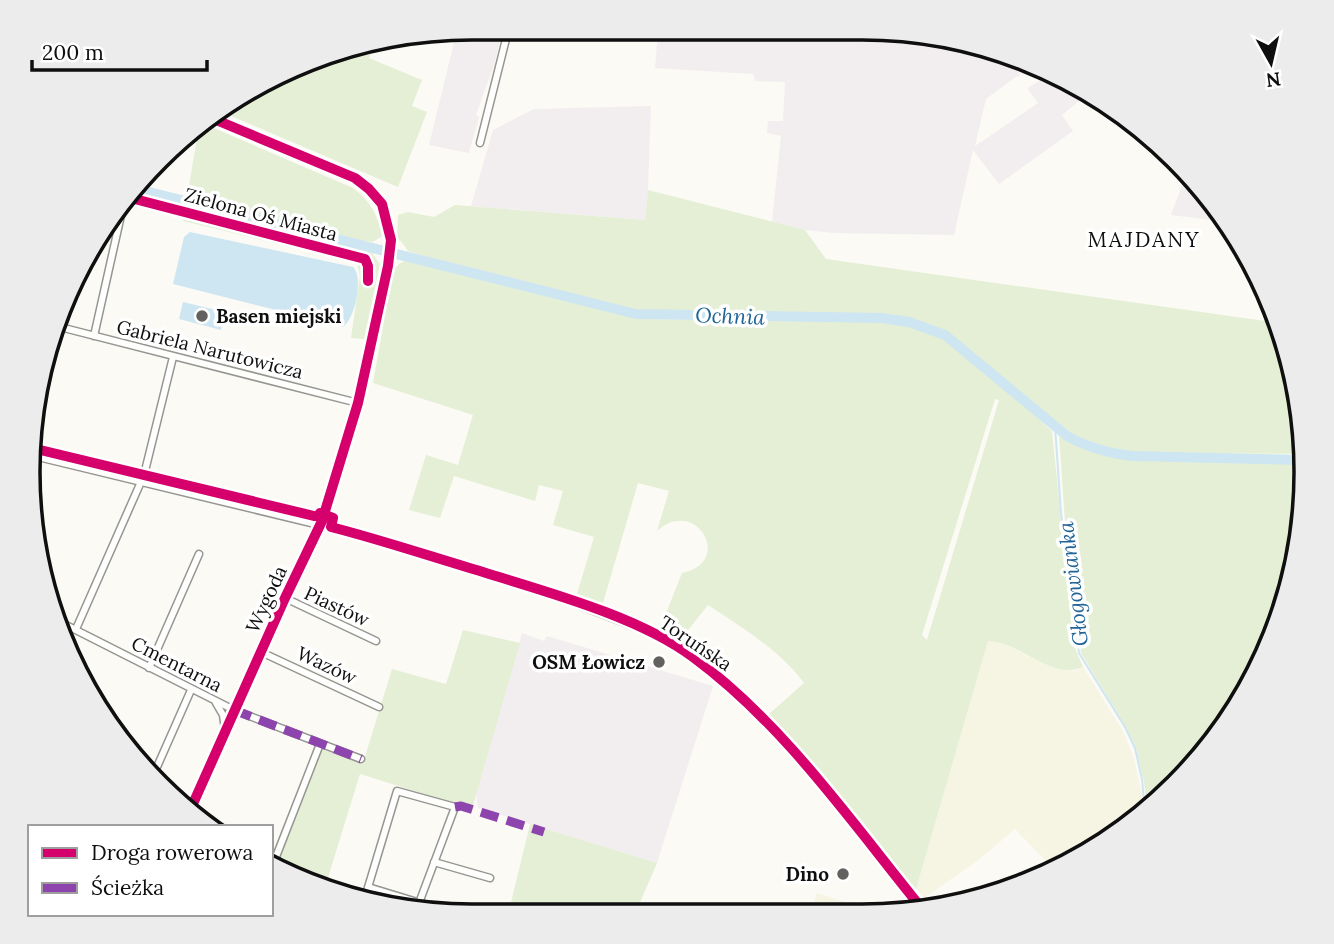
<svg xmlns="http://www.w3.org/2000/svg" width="1334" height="944" font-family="Lora,serif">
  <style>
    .industrial { fill: #f2eef0 }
    .farmland { fill: #f6f4e2 }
    .green { fill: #e5efd6; fill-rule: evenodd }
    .water { fill: #cee6f2 }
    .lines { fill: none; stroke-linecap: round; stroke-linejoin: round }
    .stream { stroke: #cee6f2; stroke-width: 2 }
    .river { stroke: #cee6f2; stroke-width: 10 }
    .minor-casing { stroke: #959592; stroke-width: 9 }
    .tertiary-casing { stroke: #959592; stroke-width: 10 }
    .minor { stroke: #fefefd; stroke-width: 6 }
    .tertiary { stroke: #fefefd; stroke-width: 7 }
    .quiet { stroke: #8e44ad; stroke-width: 9; stroke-dasharray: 18 9; stroke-linecap: butt }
    .cycleway-casing { stroke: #fff; stroke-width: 15 }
    .cycleway { stroke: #d6006c; stroke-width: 10 }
    .poi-dot { fill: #62615f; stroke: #fff; stroke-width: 2.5 }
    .labels { text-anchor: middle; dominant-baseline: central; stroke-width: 7; stroke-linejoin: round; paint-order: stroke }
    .street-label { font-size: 19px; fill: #0f0f0f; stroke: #fff }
    .poi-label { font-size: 19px; font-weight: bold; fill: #0f0f0f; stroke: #fff; text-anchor: end }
    .neighbourhood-label { font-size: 21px; letter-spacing: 2px; fill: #0f0f0f; stroke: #fff }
    .water-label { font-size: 21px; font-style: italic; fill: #216497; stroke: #fff }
    .rim { fill: none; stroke: #0f0f0f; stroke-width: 3.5 }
  </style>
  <rect width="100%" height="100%" fill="#fbfaf4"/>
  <path class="industrial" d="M471,28L500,30L501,37L494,65L476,115L479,117L469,153L429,145L457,30Z
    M658,31L949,37L1021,64L1019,77L1017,76L986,99L975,146L1038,103L1027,88L1050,75L1080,86L1085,96L1062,115L1073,131L999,184L973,150L954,235L834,233L805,230L772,222L781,136L767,133L768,121H783L785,82L755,81L753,74L655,68Z
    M651,106L648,190L645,220L471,206L493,130L534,109Z
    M1187,172L1196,179L1220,221L1171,215Z
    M522,633L544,641L547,636L713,686L657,863L478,808L476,795Z"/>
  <path class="farmland" d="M988,641L1000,642L1050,667L1075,671L1083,667L1124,733L1134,759L1142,796V814L1058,870L1044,875L1051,866L1015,829L977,861L924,898L916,889Z
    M817,893L844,902L842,913H811Z"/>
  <path class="green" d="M365,42L374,46L369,58L422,80L412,106L427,112L398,187L217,110L226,103L357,43Z
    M202,123L353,188C370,200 378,216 382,236L373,242L364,241L187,197L199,126Z
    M648,190L805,230L826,259L1279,323L1282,329L1299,454L1129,452L1096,445L1071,433L954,339L932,325L904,317L878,314L704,313L639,310L427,257L408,251L401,241L397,240L398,215L408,212L434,217L455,205L645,220Z
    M186,204L372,253L380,264L364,339L351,338L360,275L357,263L183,221Z
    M406,260L643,319L877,322L904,324L936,334L996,380L1052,431L1074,646L1083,667C1051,681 1019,641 988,641L916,889L769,714L804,683C779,649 742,628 708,605L681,639L661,626L682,573C735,562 696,496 657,531L669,491L638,483L603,603L577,594L594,537L553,525L563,491L539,485L535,501L454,476L440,518L409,510L426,455L458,465L473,415L373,383L393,271L399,264ZM995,399L999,400L927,640L922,635Z
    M1059,434L1085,449L1122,459L1300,463L1305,501L1274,618L1264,630L1237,699L1155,806L1147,811L1144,782L1136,748L1126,727L1081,653L1065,522Z
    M463,630L520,643L472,809L360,774L326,884L274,869L321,749L363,763L392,669L446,684Z
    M530,824L657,863L635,914L508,915Z"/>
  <path class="water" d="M190,232L353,267C364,277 355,319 343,327L173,284L184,237Z
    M183,302L225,312L221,330L179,319Z"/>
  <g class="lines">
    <path class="stream" d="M1055,426L1061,513L1079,653L1125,727L1135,748L1142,779L1145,812"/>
    <path class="river" d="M133,188L636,314L881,318L909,322L945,335L1067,436C1088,448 1108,453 1132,456L1300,460"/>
    <g class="minor-casing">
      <path id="minor" d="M480,143L507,35L513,29
        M56,326L358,403
        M94,336L124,202
        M285,598L376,641
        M60,622L234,710L361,759
        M76,629L144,475L173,357
        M261,652L379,707
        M149,668L199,554
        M1249,683L1268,628L1272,625
        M216,703L223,715L225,729
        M153,776L191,690
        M192,806L285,598L321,524
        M434,862L490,878
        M272,867L320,744
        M368,887L460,915
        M366,894L397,791L455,807L419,903"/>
    </g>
    <g class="tertiary-casing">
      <path id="tertiary" d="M209,117L355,178C376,194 390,212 391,240C391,268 381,297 375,324C361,390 346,461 321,524
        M32,455L346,531L539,589L660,636L692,656L756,711L821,785L924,911"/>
    </g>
    <use href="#minor" class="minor"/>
    <use href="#tertiary" class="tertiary"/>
    <path class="quiet" d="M234,710L361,759
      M455,807L461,806L544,832"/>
    <g class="cycleway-casing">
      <path id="cycleway" d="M127,197L365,259L368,266V281
        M32,448L314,516H318L320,513L333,518L331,527C382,540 432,557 483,572C547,592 640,617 693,657C785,725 852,823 924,911
        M192,806L285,598L322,521L358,403L388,266L391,240L382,204L369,189L355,178L209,117"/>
    </g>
    <use href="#cycleway" class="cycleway"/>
  </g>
  <g class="poi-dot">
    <circle cx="202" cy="316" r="7"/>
    <circle cx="659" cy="662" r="7"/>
    <circle cx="843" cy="874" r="7"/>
  </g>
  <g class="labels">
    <g class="street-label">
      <text transform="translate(261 214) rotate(15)">Zielona Oś Miasta</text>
      <text transform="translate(210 349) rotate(14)">Gabriela Narutowicza</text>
      <text transform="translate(266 599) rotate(-65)">Wygoda</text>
      <text transform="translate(337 606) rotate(25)">Piastów</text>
      <text transform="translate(696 643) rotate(34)">Toruńska</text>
      <text transform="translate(177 664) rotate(27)">Cmentarna</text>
      <text transform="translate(327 665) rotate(25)">Wazów</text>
    </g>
    <g class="poi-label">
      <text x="216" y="316" text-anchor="start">Basen miejski</text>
      <text x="645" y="662">OSM Łowicz</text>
      <text x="829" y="874">Dino</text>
    </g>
    <g class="neighbourhood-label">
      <text x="1144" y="239">MAJDANY</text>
    </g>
    <g class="water-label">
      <text transform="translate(730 316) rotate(2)">Ochnia</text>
      <text transform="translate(1073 584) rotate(-97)">Głogowianka</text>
    </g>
  </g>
  <path d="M0 0H1334V944H0ZM472 40H862A432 432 0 0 1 1294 472V472A432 432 0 0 1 862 904H472A432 432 0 0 1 40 472V472A432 432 0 0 1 472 40Z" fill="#ececec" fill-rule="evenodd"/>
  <path class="rim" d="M472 40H862A432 432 0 0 1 1294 472V472A432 432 0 0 1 862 904H472A432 432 0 0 1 40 472V472A432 432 0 0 1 472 40Z"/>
  <rect x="28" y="825" width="245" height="91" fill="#ffffff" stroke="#9f9f9f" stroke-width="2"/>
  <rect x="42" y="848" width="35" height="10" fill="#d6006c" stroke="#9f9f9f" stroke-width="2"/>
  <text x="91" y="860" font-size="21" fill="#0f0f0f">Droga rowerowa</text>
  <rect x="42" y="883" width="35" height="10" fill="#8e44ad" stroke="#9f9f9f" stroke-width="2"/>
  <text x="91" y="895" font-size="21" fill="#0f0f0f">Ścieżka</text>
  <g transform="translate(1271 63) rotate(172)" stroke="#ffffff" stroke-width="5" paint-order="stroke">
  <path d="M0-5L12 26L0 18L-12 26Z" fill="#0f0f0f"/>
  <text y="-10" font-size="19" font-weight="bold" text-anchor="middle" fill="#0f0f0f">N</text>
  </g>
  <path d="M32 60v10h175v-10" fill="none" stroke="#0f0f0f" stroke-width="3.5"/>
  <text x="42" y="60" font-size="21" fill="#0f0f0f" stroke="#ffffff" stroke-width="5" paint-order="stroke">200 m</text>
</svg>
